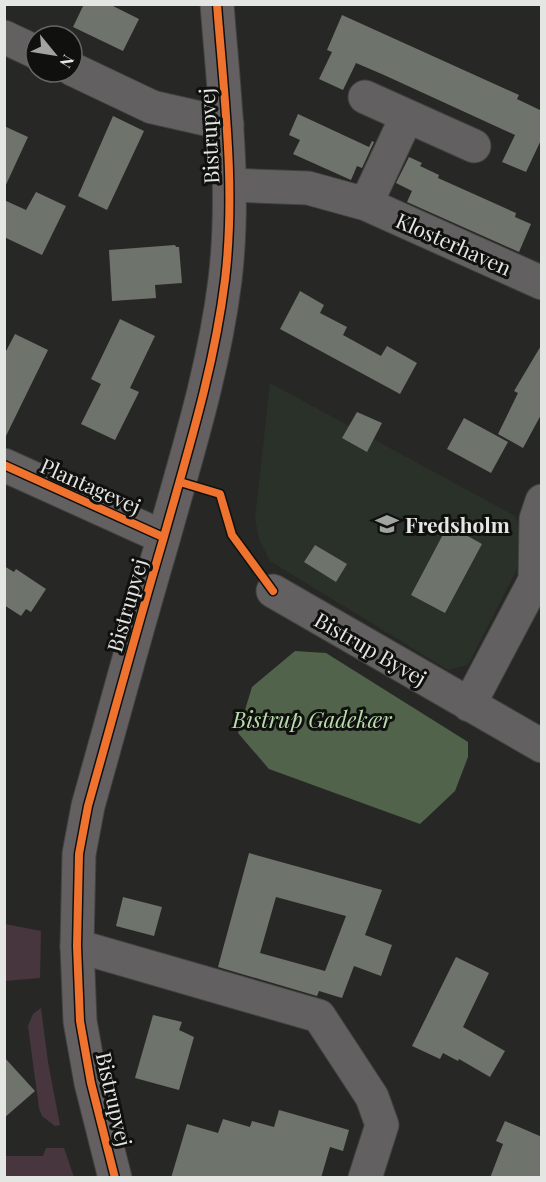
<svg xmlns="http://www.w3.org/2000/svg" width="546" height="1182" font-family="'Playfair Display',serif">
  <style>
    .built { fill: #2a3128 }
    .green { fill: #48363e }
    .water { fill: #52634b }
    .building { fill: #6e736c; fill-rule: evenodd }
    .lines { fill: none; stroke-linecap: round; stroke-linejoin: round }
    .minor-casing { stroke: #414340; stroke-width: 35 }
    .major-casing { stroke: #414340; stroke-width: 35 }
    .minor { stroke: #636062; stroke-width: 33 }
    .major { stroke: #646062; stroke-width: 33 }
    .cycleway-casing { stroke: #10110f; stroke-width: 11 }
    .cycleway { stroke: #ef722f; stroke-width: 8 }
    .labels { text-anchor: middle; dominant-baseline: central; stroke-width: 6; stroke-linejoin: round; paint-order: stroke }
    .street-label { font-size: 21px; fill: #e4e6e3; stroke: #10110f }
    .poi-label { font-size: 21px; font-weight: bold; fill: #e4e6e3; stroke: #10110f; text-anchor: start }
    .water-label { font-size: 22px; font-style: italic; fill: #b8dcab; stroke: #10110f }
  </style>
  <rect width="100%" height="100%" fill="#272826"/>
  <path class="built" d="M270,383L515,516L520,529L517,569L468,665L448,670L270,561L259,539L255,519Z"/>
  <path class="green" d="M5,924L41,931L40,978L5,981Z
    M41,1008L48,1062L60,1125L55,1126L42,1116L39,1108L28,1026L33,1014Z
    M46,1148H64L74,1177H5V1156H43Z"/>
  <path class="water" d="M295,651L326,653L468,742V757L455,791L420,824L269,769L238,733L252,687Z"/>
  <path class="building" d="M84,4H109L139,19L123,51L73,27Z
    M342,15L519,95L517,99L542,111V138L526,172L502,162L515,135L384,75L356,63L343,90L319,79L332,52L327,50Z
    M298,114L369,147L372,141L374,142L362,168L357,166L351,180L293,154L300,140L289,135Z
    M113,116L144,131L107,210L78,196Z
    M4,126L28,137L4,189Z
    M409,157L422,163L420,166L439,175L438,178L516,213L515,217L531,224L519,252L407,202L412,191L396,183Z
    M36,192L66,206L42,255L4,237V200L26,210Z
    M175,245L176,247H179L182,283L155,285L156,298L112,301L109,250Z
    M300,291L324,305L320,313L347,327L343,335L381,356L387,346L417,363L400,394L280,329Z
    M120,319L155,336L130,388L139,392L115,440L81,424L101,384L91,379Z
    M15,334L48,350L4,440V355Z
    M542,344V413L523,448L498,434L518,393L514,391Z
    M357,412L382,423L367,452L342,438Z
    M464,418L508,442L491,473L447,449Z
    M448,525L482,544L445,613L411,595Z
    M315,545L347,564L336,582L304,562Z
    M4,566L14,572L16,569L46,589L31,612L26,609L21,616L4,605Z
    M249,853L382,890L365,935L392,945L381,976L354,966L342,998L319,991L317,996L218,967ZM276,897L346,916L325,971L260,953Z
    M123,897L162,907L154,936L116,926Z
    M456,957L489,973L463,1027L505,1051L490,1077L459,1059L458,1061L443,1053L440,1059L412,1046Z
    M153,1015L182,1022L179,1030L194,1037L179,1090L135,1078Z
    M4,1057L35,1091L4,1118Z
    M279,1110L349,1130L343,1151L330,1147L321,1178H171L187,1124L218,1133L223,1119L250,1127L252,1121L274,1127Z
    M505,1121L542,1137V1178H490L503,1144L496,1141Z"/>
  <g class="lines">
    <g class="minor-casing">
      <path id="minor" d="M4,37L36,52
        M72,69L152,107L227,124
        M365,97L474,146
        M230,185L308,188L366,204L542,283
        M366,204L407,116
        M4,465L163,537
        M273,591L542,746
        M469,705L535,580L536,519L542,501
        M77,946L319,1016L372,1097L382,1125L365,1178"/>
    </g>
    <g class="major-casing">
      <path id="major" d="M115,1178L91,1083L80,1021L77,946L79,854L88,806C113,717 137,628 163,540C187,454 214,369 225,280C236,188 224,96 217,4"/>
    </g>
    <use href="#minor" class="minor"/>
    <use href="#major" class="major"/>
    <g class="cycleway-casing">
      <path id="cycleway" d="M4,465L163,537
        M180,482L220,494L232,535L273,591
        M115,1178L91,1083L80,1021L77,946L79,854L88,806C113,717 137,628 163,540C187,454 214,369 225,280C236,188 224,96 217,4"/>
    </g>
    <use href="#cycleway" class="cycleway"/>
  </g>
  <defs>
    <g id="school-bare" transform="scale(1.8)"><path d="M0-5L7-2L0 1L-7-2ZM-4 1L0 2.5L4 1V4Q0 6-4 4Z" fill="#a2a4a1" stroke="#10110f" stroke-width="2.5" paint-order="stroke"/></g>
  </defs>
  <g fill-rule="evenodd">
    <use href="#school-bare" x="387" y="524"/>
  </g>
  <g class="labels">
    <g class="street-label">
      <text transform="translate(208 136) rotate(-93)">Bistrupvej</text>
      <text transform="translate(454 243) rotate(24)">Klosterhaven</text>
      <text transform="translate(91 485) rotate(24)">Plantagevej</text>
      <text transform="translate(126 605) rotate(-74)">Bistrupvej</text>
      <text transform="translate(371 648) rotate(30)">Bistrup Byvej</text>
      <text transform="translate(115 1099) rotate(77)">Bistrupvej</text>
    </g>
    <g class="poi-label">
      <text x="405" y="524">Fredsholm</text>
    </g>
    <g class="water-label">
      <text x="312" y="719">Bistrup Gadekær</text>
    </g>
  </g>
  <rect width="546" height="1182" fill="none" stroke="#e4e6e3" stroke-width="12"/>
  <g transform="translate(54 54) rotate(120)"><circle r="28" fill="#10110f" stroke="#656664" stroke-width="1.5"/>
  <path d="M0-4.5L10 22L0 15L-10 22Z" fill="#a2a4a1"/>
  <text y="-9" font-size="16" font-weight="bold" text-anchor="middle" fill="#e4e6e3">N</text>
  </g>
</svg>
